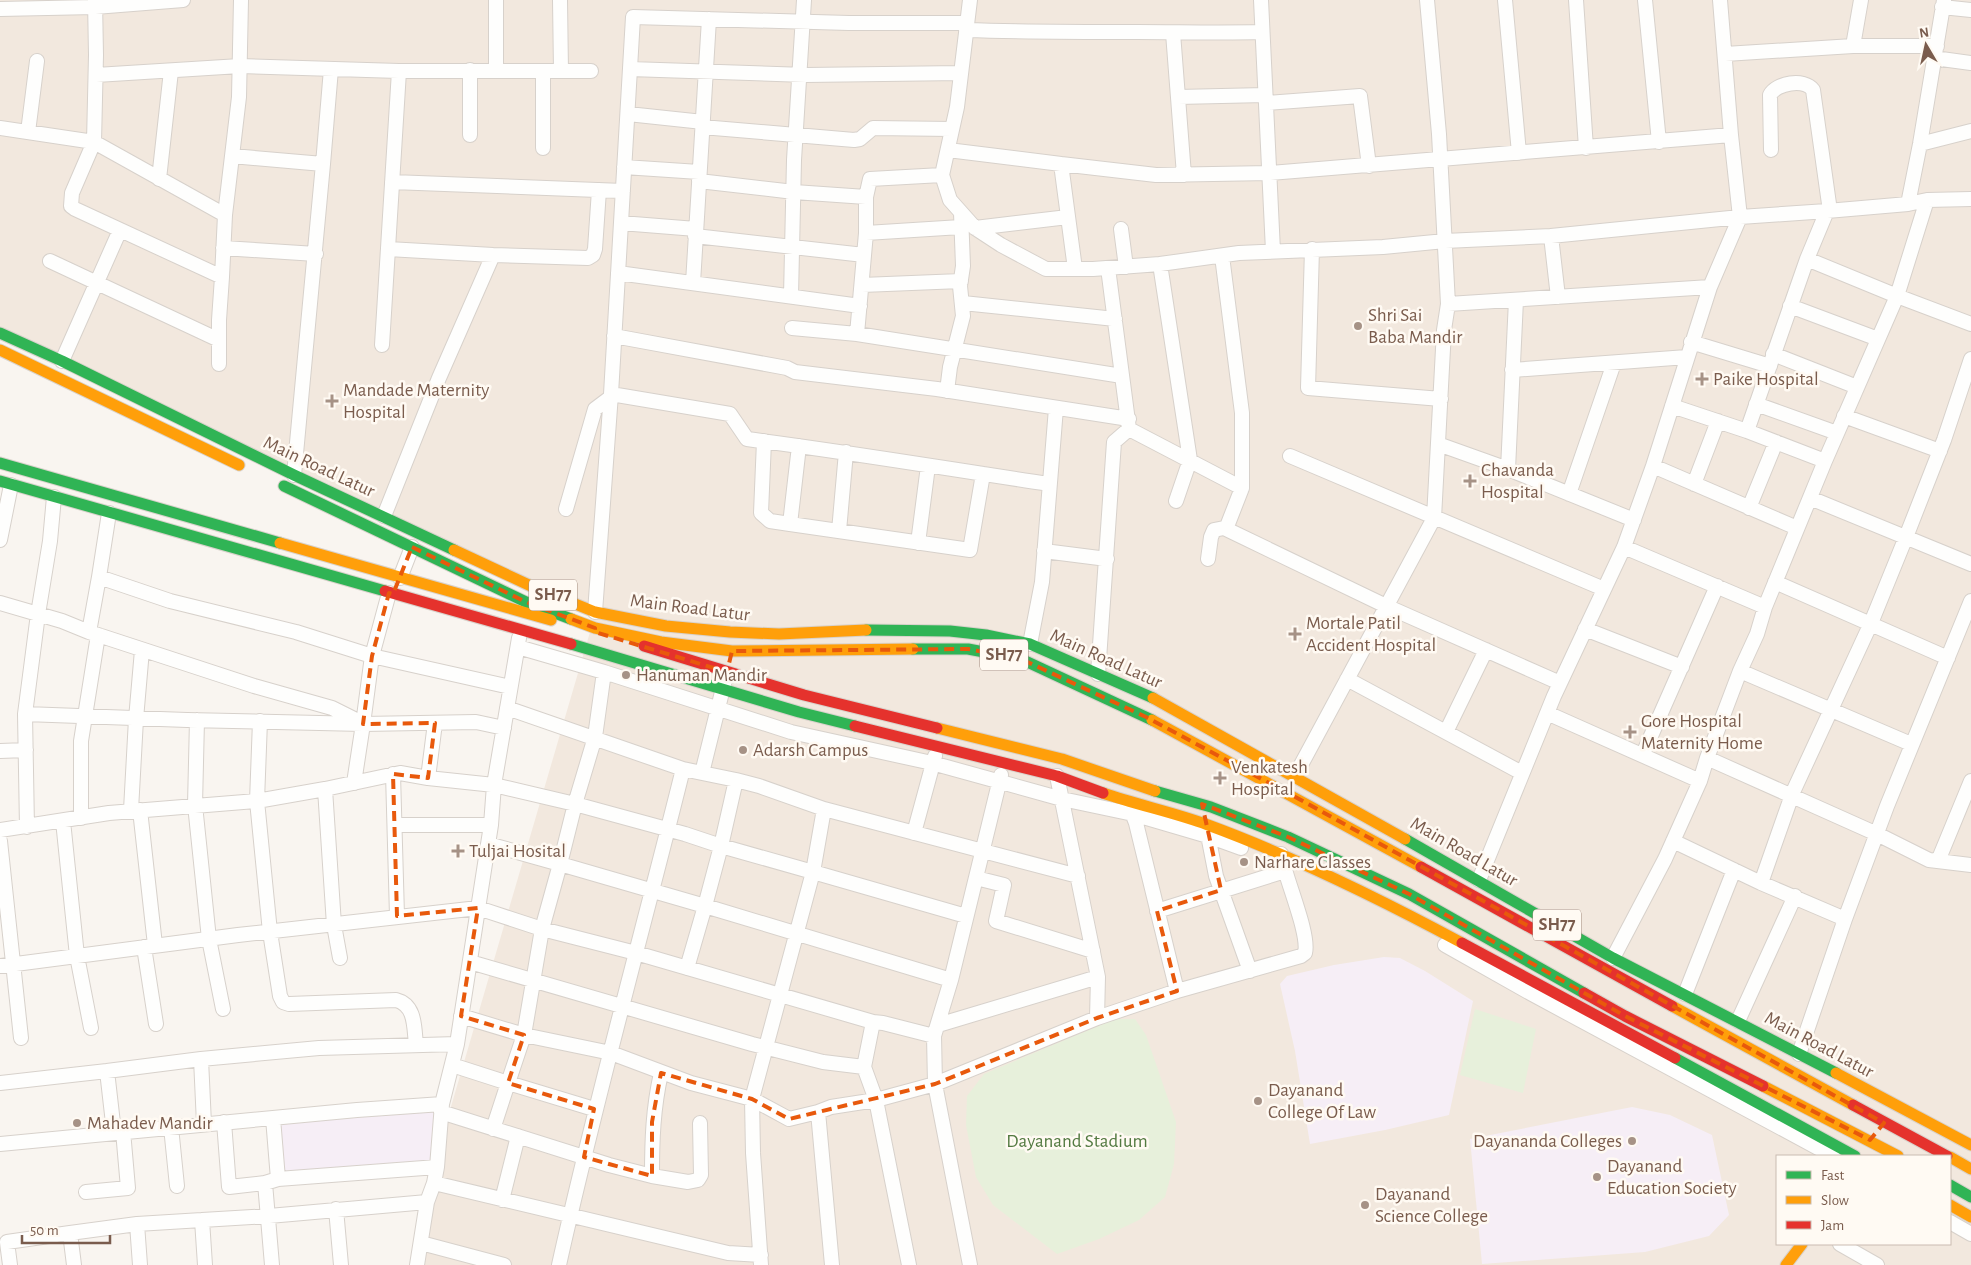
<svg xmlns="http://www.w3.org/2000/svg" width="1971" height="1265" font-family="'Alegreya Sans',sans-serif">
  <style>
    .residential { fill: #f2e8de; fill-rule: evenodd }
    .education { fill: #f6eef6 }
    .green { fill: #e7f0db }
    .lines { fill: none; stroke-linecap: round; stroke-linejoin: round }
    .street-casing { stroke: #d7d1cb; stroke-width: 16 }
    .fast-casing { stroke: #d9d2cb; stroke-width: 13 }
    .slow-casing { stroke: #d9d2cb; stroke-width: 13 }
    .jam-casing { stroke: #d9d2cb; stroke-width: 13 }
    .street { stroke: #fefefd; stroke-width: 14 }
    .fast { stroke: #30b455; stroke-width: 11 }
    .slow { stroke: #ff9f0a; stroke-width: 11 }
    .jam { stroke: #e5322d; stroke-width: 11 }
    .marked { fill: none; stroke: #e8590c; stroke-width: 4; stroke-dasharray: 10 6; stroke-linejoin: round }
    .poi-dot { fill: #a69286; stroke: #fffaf3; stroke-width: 2 }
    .labels { text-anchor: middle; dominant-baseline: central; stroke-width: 5; stroke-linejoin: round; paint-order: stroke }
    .shield { fill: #fffaf3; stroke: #a28b7f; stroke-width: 1 }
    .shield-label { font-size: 18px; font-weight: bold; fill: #7a5c4d }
    .poi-label { font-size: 19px; fill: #7a5c4d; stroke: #fffaf3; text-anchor: start }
    .street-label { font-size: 19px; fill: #7a5c4d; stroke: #fffaf3 }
    .park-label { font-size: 19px; fill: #537a41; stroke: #fffaf3 }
  </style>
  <rect width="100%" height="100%" fill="#f9f5f0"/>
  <path class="residential" d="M0,0H1971V1265H411L433,1168L595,615L0,337ZM1777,1156H1950V1244H1777Z"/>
  <path class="education" d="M1384,957L1400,958L1425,971L1473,1001L1449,1115L1385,1130L1310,1144L1295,1051L1280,984L1287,976L1334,965Z
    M442,1104L432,1168L278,1179L273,1118Z
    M1632,1107L1670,1115L1712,1135L1729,1215L1709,1236L1645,1252L1482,1264L1470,1139Z"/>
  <path class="green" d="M1475,1009L1536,1029L1523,1093L1460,1075Z
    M1115,1019H1135L1146,1035L1176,1122L1174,1164L1165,1197L1139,1220L1099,1239L1057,1254L993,1205L976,1177L966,1125L967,1096L984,1074Z"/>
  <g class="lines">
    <g class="street-casing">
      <path id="street" d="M95,0L96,55L94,142L72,193L71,206L75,209L222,277L225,215L239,97L241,0
        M496,0V70
        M560,0L561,71
        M970,0L957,107L942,175L950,200L975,228L1001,245L1046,269H1093L1160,264L1239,253L1383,247L1445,241L1551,236L1740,217L1827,211L1908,204L1927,200L1971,199
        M1261,0L1273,251
        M1505,0L1519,153
        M1576,0L1586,148
        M1645,0L1659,142
        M1720,0L1731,135
        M1942,7L1971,10
        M0,9L95,7L183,0
        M966,30C1023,32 1080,32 1137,32C1179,32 1221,33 1262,32
        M1173,33L1184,175
        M1853,46L1861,0
        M1725,54L1853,46H1937
        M1934,58L1971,63
        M630,69L806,75L961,73
        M399,71H591
        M543,72V148
        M96,75L240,66L399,71L382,345
        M1178,97L1265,95
        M1266,103L1360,96L1369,166
        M628,114L703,122
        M702,127L854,140L860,139L873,128L952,129
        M0,128L94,142L225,215
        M28,132L37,61
        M470,135V70
        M1920,144L1971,131
        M948,150L1061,164L1075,269
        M1771,150L1770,95C1776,83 1804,78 1813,90L1830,211
        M232,156L323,164L294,475
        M323,164L331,69
        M1061,164L1156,175L1270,173L1731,135L1740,217L1710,287L1653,466L1624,547L1554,696L1479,880
        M624,167L699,172
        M159,179L171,71
        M699,181L794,192L866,197
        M392,182L623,191
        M1908,204L1920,144L1944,0
        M621,223L696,229
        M975,228L1068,217
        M1121,229L1126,267
        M866,233L961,227
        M695,236L864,255
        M1551,236L1558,297
        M223,248L316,254
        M388,249L493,255L588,258L593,255L595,249L599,190
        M1312,249L1308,388L1441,399
        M1222,256L1242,413V488
        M1807,259L1897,296L1971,324
        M50,261L219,340
        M1160,264L1190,460L1176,501
        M618,273L860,306
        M693,283L709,19
        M862,285L961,281
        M791,296L794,160L804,0
        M1516,300L1508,469L1634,520
        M963,303L1115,319
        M1448,304L1710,287
        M1790,306L1878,339
        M792,328L857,334L1122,376
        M857,334L866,233V197L870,179L942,175
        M614,336L787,368L795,372L937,389L1129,419
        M1691,342L1770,366
        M1773,354L1857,387
        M62,361L120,230
        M219,364V320L222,277
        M1512,370L1687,357
        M947,391L950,367L963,316L960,286L963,266L961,213
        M611,394L730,414L747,439C848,452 949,469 1049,484
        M1756,404L1837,433
        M1672,406L1747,431L1825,461
        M1844,416L1940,451
        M1129,429L1242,488L1226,529
        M1747,431L1807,259L1827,211
        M764,441L761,513L770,521L790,524
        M1438,444L1508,469
        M799,446L790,524L970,550L983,474
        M1290,456L1604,589
        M1653,466L1797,528
        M1694,484L1718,421
        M1569,494L1614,363
        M54,497L50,541L38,614L25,714L187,720L363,724
        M1810,498L1971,564
        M1749,508L1776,442
        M566,509L595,409L611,397
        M109,513L99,577L170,601L296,632L372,656L510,687
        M384,516L439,378L493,255
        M839,531L846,452
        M0,540L11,485
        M918,543L928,466
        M1624,547L1765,607
        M1044,551L1107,559
        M1208,559L1211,537L1214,530L1224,528L1386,606L1560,683
        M400,578L412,547
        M1775,582L1948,658
        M0,603L62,621L89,632L254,686L332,708L358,721
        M595,612L611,394L633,17L849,23H967
        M1585,629L1682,667
        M89,632L99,577
        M1030,644L1042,582L1056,408
        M518,647L604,672L791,732L932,763L1062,799L1133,814L1208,836L1241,848
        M1740,671L1911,744
        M1098,674L1114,442L1129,429L1108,268
        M1347,679L1522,773
        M507,708L683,769
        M1547,713L1700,781
        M25,714L27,827
        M197,720L195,805L209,939L223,1009
        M363,724L372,656L389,593
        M1446,732L1486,650
        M0,751L26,750
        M1643,754L1717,586
        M1707,758L1877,834L1929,860L1971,865
        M702,773L736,780L721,846L813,872L752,1099L789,1119L818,1112L832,1265
        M393,774L397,916
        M1057,776L1098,977L1097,1018
        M1295,776L1434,518L1444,330L1448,304L1439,134L1427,0
        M428,778L435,723
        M736,780L759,786L824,809L813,872L966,916
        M354,783L363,724L476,722L504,728
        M325,789L257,801L270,932L280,996L283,1002L289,1004L396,1000C416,1005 414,1028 416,1045
        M1130,808L1136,823L1177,991
        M824,809L1078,876
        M131,810L136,719L142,650
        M140,810L155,945
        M81,818V741L98,635
        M63,821L77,956L91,1028
        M395,825H491
        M0,830L109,813L257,801L260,721
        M1207,830L1216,876L1250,971
        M914,833L935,756
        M0,841L21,1038
        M1673,841L1761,883L1845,919
        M488,844L560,864L575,804L685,834L721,846L705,906L951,980L934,1036
        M1938,861L1971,781
        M976,878L1004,885L996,921L1093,951
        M1761,883L1793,792L1871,623L1906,537L1944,440L1971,359
        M1157,911L1285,871
        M1445,945L1532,994L1833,1156
        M144,947L156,1024
        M340,958L334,925L325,789L400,773L428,778L494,785L575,804L595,737L604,672
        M1613,958L1665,859L1700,781L1707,758L1740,671L1757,634L1765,607L1825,461L1897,296L1927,200
        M470,962L752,1044L823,1062L864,1067L876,1100L935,1084L934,1036L883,1023L873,1022
        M0,966L238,935L478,908L542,929L560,864L705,906L687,968
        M951,980L1001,775
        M1685,994L1734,870
        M461,1016L524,1035L542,929L636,953L873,1022L864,1067
        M1738,1021L1795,896
        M938,1025L1098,977
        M1799,1054L1845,919L1887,806L1971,601
        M452,1065L508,1083L493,1129
        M0,1083L107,1071
        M594,1109L508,1083L524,1035L611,1053L691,1083L752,1099L753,1153L761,1265
        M441,1112L609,1165L652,1176C652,1140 653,1109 661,1073
        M818,1112L831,1107L876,1100L909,1265
        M224,1122L229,1187L265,1183
        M204,1124L201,1059L319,1048L457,1044
        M171,1127L177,1186
        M114,1132L107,1071L201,1059
        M0,1144L357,1110L442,1104
        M652,1176L688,1182L698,1180L701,1175L700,1123
        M278,1179L437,1167
        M434,1183L728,1253L761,1255
        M86,1192L128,1188L123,1131
        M502,1200L518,1136
        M336,1209L341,1265
        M1950,1222L1971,1234
        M421,1243L504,1265
        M1840,1244L1877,1265
        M10,1265L7,1242L70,1233
        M74,1265L70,1233L137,1224
        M140,1265L137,1224L202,1220
        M205,1265L202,1220L269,1216L427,1202
        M272,1265L265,1183L278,1179L273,1118
        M417,1265L427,1202L434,1183L437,1167L442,1104L457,1044L491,825L494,785L519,638
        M559,1265C596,1098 642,934 683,769L702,773L725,680
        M970,1265L935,1084L1097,1018L1177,991L1301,956L1305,953C1310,934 1285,878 1281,854"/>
    </g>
    <g class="fast-casing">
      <path id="fast" d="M0,333L62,361L294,475L454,550
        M0,463L280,543
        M0,481L385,591
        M284,486L526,602L571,619
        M866,630L950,631L986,635L1030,644L1153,698
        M571,644L799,712L855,726
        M913,649H968L1021,659L1152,720
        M1155,791L1211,807L1288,837L1409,894L1584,993
        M1405,839L1613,958L1836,1073
        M1675,1058L1855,1156
        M1950,1185L1971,1197"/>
    </g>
    <g class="slow-casing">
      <path id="slow" d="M0,350L239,465
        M280,543L551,620
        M454,550L531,586L595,612L666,626L730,632L779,634L866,630
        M571,619L595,628L661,642L732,651L913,649
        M1153,698L1405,839
        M1152,720L1421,867
        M937,728L1062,759L1155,791
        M1103,793C1137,805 1173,812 1208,825C1295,857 1380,899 1462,943
        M1672,1006L1853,1105
        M1836,1073L1971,1145
        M1763,1086L1898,1156
        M1950,1157L1971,1169
        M1950,1205L1971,1217
        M1786,1265L1802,1244"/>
    </g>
    <g class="jam-casing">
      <path id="jam" d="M385,591L571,644
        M644,646L804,695L937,728
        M855,726L1057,776L1103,793
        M1421,867L1672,1006
        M1462,943L1675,1058
        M1584,993L1625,1016L1763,1086
        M1853,1105L1947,1156"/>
    </g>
    <use href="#street" class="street"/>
    <use href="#fast" class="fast"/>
    <use href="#slow" class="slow"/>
    <use href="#jam" class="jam"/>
  </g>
  <path class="marked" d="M412,547L526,602L595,628V632L727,672L732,651L968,649L1021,659L1146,717L1299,799L1884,1123L1870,1140L1625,1016L1409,894L1288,837L1202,804L1221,890L1157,911L1177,991L1097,1018L935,1084L789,1119L752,1099L661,1073L652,1122V1176L584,1157L594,1109L508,1083L524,1035L461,1016L478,908L397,916L393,774L428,778L435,723L363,724L372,656L389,593L393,594Z"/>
  <g class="poi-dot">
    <circle cx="1358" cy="326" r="5"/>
    <path d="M1699.5 371.5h5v5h5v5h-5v5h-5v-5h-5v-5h5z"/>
    <path d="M329.5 393.5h5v5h5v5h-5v5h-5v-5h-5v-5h5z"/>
    <path d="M1467.5 473.5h5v5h5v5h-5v5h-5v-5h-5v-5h5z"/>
    <path d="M1292.5 626.5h5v5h5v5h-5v5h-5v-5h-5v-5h5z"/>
    <circle cx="626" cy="675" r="5"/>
    <path d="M1627.5 724.5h5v5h5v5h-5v5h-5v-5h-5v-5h5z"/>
    <circle cx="743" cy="750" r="5"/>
    <path d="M1217.5 770.5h5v5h5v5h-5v5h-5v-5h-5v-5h5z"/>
    <path d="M455.5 843.5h5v5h5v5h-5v5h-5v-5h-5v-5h5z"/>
    <circle cx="1244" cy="862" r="5"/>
    <circle cx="1258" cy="1101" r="5"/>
    <circle cx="77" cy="1123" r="5"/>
    <circle cx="1632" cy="1141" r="5"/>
    <circle cx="1597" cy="1177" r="5"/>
    <circle cx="1365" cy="1205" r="5"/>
  </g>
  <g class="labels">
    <g class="shield">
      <rect x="529" y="579.5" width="48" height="31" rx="4"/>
      <rect x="980" y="639.5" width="48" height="31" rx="4"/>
      <rect x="1533" y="909.5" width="48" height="31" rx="4"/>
    </g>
    <g class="shield-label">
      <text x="553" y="595">SH77</text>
      <text x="1004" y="655">SH77</text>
      <text x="1557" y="925">SH77</text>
    </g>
    <g class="poi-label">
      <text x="1368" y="315">Shri Sai<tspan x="1368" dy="22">Baba Mandir</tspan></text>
      <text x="1713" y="379">Paike Hospital</text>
      <text x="343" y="390">Mandade Maternity<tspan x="343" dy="22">Hospital</tspan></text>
      <text x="1481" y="470">Chavanda<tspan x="1481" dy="22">Hospital</tspan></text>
      <text x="1306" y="623">Mortale Patil<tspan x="1306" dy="22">Accident Hospital</tspan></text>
      <text x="636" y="675">Hanuman Mandir</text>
      <text x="1641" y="721">Gore Hospital<tspan x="1641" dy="22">Maternity Home</tspan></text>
      <text x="753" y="750">Adarsh Campus</text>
      <text x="1231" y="767">Venkatesh<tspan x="1231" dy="22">Hospital</tspan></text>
      <text x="469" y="851">Tuljai Hosital</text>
      <text x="1254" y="862">Narhare Classes</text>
      <text x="1268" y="1090">Dayanand<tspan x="1268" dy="22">College Of Law</tspan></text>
      <text x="87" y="1123">Mahadev Mandir</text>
      <text x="1622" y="1141" text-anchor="end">Dayananda Colleges</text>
      <text x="1607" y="1166">Dayanand<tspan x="1607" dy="22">Education Society</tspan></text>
      <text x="1375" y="1194">Dayanand<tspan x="1375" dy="22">Science College</tspan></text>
    </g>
    <g class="street-label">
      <text transform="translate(319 467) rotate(25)">Main Road Latur</text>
      <text transform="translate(690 608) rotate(7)">Main Road Latur</text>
      <text transform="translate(1106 659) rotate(24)">Main Road Latur</text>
      <text transform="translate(1464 852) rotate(30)">Main Road Latur</text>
      <text transform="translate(1819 1045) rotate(28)">Main Road Latur</text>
    </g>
    <g class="park-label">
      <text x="1077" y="1141">Dayanand Stadium</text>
    </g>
  </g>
  <rect x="1776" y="1155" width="175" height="90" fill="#fffaf3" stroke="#cabbb1"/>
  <rect x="1786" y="1171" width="25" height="8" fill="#30b455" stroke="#cabbb1"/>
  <text x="1821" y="1180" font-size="15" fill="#7a5c4d">Fast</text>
  <rect x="1786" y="1196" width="25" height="8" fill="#ff9f0a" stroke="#cabbb1"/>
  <text x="1821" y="1205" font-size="15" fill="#7a5c4d">Slow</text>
  <rect x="1786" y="1221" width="25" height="8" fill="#e5322d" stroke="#cabbb1"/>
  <text x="1821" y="1230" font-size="15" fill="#7a5c4d">Jam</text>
  <g transform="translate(1926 45) rotate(351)" stroke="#fffaf3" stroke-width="4" paint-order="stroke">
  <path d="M0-4L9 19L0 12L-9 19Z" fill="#7a5c4d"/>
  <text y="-8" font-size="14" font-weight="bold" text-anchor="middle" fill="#7a5c4d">N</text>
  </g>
  <path d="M22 1235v8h88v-8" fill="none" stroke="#7a5c4d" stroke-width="2.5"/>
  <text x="30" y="1235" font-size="15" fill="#7a5c4d" stroke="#fffaf3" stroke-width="4" paint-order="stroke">50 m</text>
</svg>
